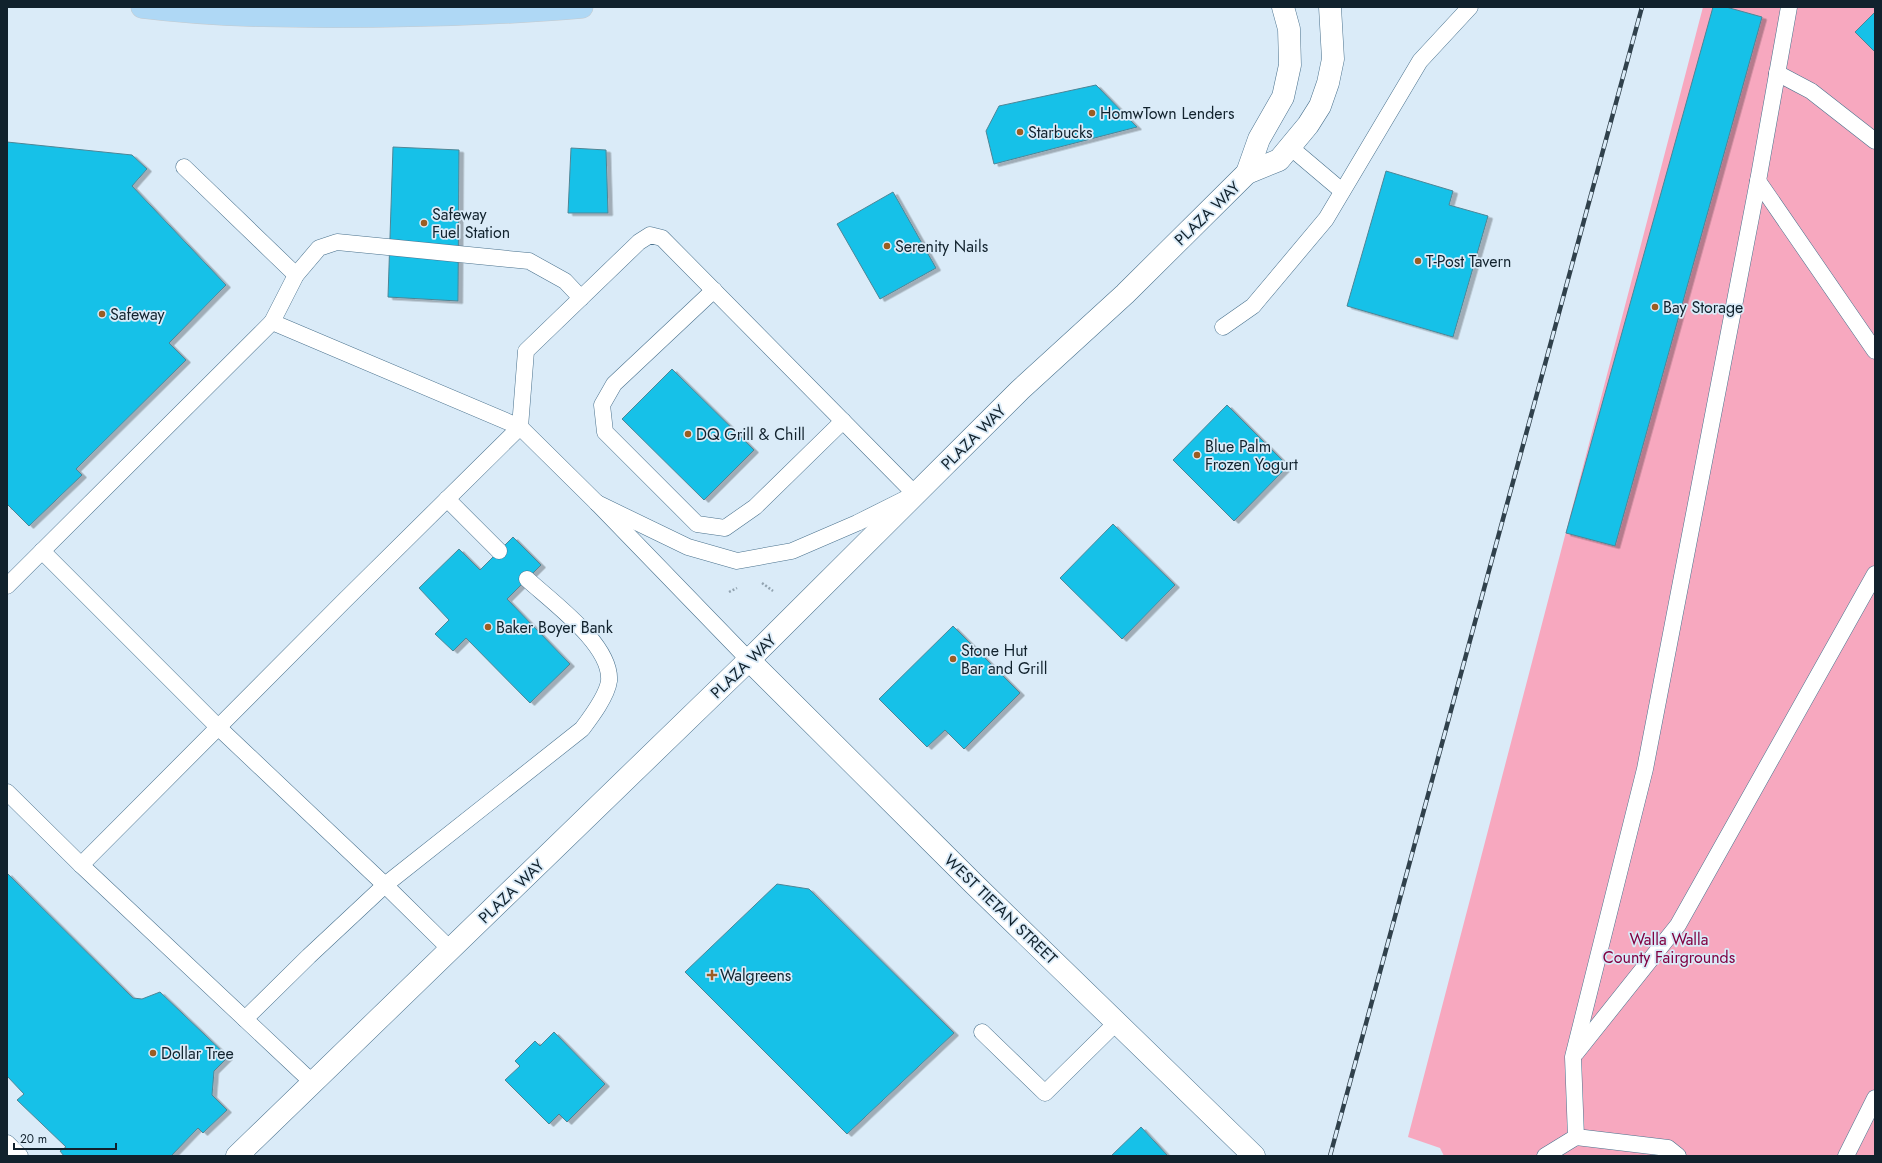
<svg xmlns="http://www.w3.org/2000/svg" width="1882" height="1163" font-family="Jost,sans-serif">
  <defs>
    <filter id="shadow"><feDropShadow dx="4.5" dy="2.5" stdDeviation="0" flood-color="#0004"/></filter>
  </defs>
  <rect width="100%" height="100%" fill="#daebf8"/>
  <path fill="#f7a8bf" d="M1703,7h172v1149h-431l-4,-8 -32,-11z"/>
  <g fill="#16c1e8" stroke="#4e8596" filter="url(#shadow)">
    <path d="M1713,7h13l36,10 -147,529 -49,-13z"/>
    <path d="M1875,12v40l-20,-20z"/>
    <path d="M1096,85l41,42 -143,37 -8,-33 13,-25z"/>
    <path d="M7,142l125,13 15,14 -15,17 94,99 -57,58 17,17 -110,109 6,6 -53,51 -21,-21 -1,2z"/>
    <path d="M393,147l66,3 -1,151 -70,-4z"/>
    <path d="M571,148l35,2 2,63h-40z"/>
    <path d="M1386,171l67,20 -4,14 39,11 -35,121 -106,-31z"/>
    <path d="M893,192l43,76 -56,31 -43,-75z"/>
    <path d="M672,369l82,81 -50,50 -82,-81z"/>
    <path d="M1227,405l61,61 -54,55 -61,-61z"/>
    <path d="M1113,524l62,61 -53,54 -62,-61z"/>
    <path d="M513,537l28,28 -34,34 63,65 -40,39 -64,-65 -13,13 -18,-17 14,-14 -30,-32 40,-39 21,21z"/>
    <path d="M953,626l67,67 -56,56 -19,-19 -18,17 -48,-48z"/>
    <path d="M7,873l126,125 9,1 18,-7 68,65 -14,14 -2,24 15,15 -24,23 -5,-5 -27,28h-107l-4,-5 6,-4 -49,-47 7,-6 -17,-18z"/>
    <path d="M777,884l32,5 145,144 -107,101 -162,-162z"/>
    <path d="M554,1032l51,52 -38,38 -8,-8 -10,10 -44,-44 15,-14 -5,-5 20,-20 5,5z"/>
    <path d="M1141,1127l27,29h-57z"/>
  </g>
  <g fill="none" stroke-linecap="round" stroke-linejoin="round">
    <g stroke="#49718d" stroke-width="17">
      <g id="service">
        <path d="M1777,73l34,18 64,50"/>
        <path d="M1290,147l52,44"/>
        <path d="M184,167l112,108"/>
        <path d="M1758,181l117,170"/>
        <path d="M714,290l-100,94 -12,21 3,27 92,92 28,4 30,-21 88,-86"/>
        <path d="M272,322l24,-47 23,-27 18,-6 192,19 36,20 16,17"/>
        <path d="M1223,327l30,-21 73,-87 94,-158 50,-54"/>
        <path d="M447,499l52,52"/>
        <path d="M42,551l176,176 167,158 65,64"/>
        <path d="M7,586l265,-264 248,105 77,76 152,157"/>
        <path d="M7,792l74,73 232,218"/>
        <path d="M81,865l263,-264 176,-174 6,-76 113,-109 11,-7 12,3 253,256 -58,29 -65,28 -55,10 -49,-14 -91,-44"/>
        <path d="M245,1019l64,-63 76,-71 197,-156c9,-12 25,-33 27,-48 3,-36 -57,-79 -82,-102"/>
        <path d="M982,1032l63,61 72,-71"/>
        <path d="M1576,1053l102,-128 197,-351"/>
        <path d="M7,1143l13,13"/>
        <path d="M1545,1156l31,-19"/>
        <path d="M1678,1156l-10,-8 -92,-11 -3,-80 72,-288 113,-588 31,-174"/>
        <path d="M1846,1156l29,-58"/>
      </g>
    </g>
    <g stroke="#49718d" stroke-width="23">
      <g id="secondary">
        <path d="M1247,173l12,-34 24,-42 7,-32 -1,-36 -6,-22"/>
        <path d="M749,660l225,224 280,272"/>
        <path d="M237,1156l512,-496 271,-270 105,-96 122,-121 32,-13 29,-35 12,-19 8,-23 5,-24 -3,-52"/>
      </g>
    </g>
    <g stroke="#c6cacd" stroke-width="23">
      <path id="primary" d="M142,7c81,10 163,10 244,9 65,-1 131,-3 196,-9"/>
    </g>
    <g stroke="#92a3b0" stroke-width="2.5" stroke-dasharray="2 2" stroke-linecap="butt">
      <path d="M762,583l11,8"/>
      <path d="M729,592l8,-4"/>
    </g>
    <use href="#service" stroke="#fff" stroke-width="16"/>
    <use href="#secondary" stroke="#fff" stroke-width="22"/>
    <use href="#primary" stroke="#afd8f5" stroke-width="22"/>
    <g stroke="#30414c" stroke-width="4.5">
      <path id="rail" d="M1330,1156l312,-1149"/>
    </g>
    <use href="#rail" stroke="#daebf8" stroke-width="3" stroke-dasharray="9" stroke-linecap="butt"/>
  </g>
  <g fill="#9b5d22" stroke="#daebf8" stroke-width="1.5">
    <circle cx="1092" cy="113" r="4"/>
    <circle cx="1020" cy="132" r="4"/>
    <circle cx="424" cy="223" r="4"/>
    <circle cx="887" cy="246" r="4"/>
    <circle cx="1418" cy="261" r="4"/>
    <circle cx="1655" cy="307" r="4"/>
    <circle cx="102" cy="314" r="4"/>
    <circle cx="688" cy="434" r="4"/>
    <circle cx="1197" cy="455" r="4"/>
    <circle cx="488" cy="627" r="4"/>
    <circle cx="953" cy="659" r="4"/>
    <path d="M710 969h4v4h4v4h-4v4h-4v-4h-4v-4h4z"/>
    <circle cx="153" cy="1053" r="4"/>
  </g>
  <g text-anchor="middle" stroke-width="3.5" stroke-linejoin="round" paint-order="stroke">
    <g font-size="16" fill="#11222d" stroke="#daebf8" text-anchor="start">
      <text x="1100" y="119">HomwTown Lenders</text>
      <text x="1028" y="138">Starbucks</text>
      <text x="432" y="220">Safeway<tspan x="432" dy="18">Fuel Station</tspan></text>
      <text x="895" y="252">Serenity Nails</text>
      <text x="1426" y="267">T-Post Tavern</text>
      <text x="1663" y="313">Bay Storage</text>
      <text x="110" y="320">Safeway</text>
      <text x="696" y="440">DQ Grill &amp; Chill</text>
      <text x="1205" y="452">Blue Palm<tspan x="1205" dy="18">Frozen Yogurt</tspan></text>
      <text x="496" y="633">Baker Boyer Bank</text>
      <text x="961" y="656">Stone Hut<tspan x="961" dy="18">Bar and Grill</tspan></text>
      <text x="720" y="981">Walgreens</text>
      <text x="161" y="1059">Dollar Tree</text>
    </g>
    <g font-size="16" fill="#11222d" stroke="#daebf8">
      <text transform="translate(1207 213) rotate(-44)" y="6">PLAZA WAY</text>
      <text transform="translate(973 437) rotate(-45)" y="6">PLAZA WAY</text>
      <text transform="translate(743 666) rotate(-44)" y="6">PLAZA WAY</text>
      <text transform="translate(511 891) rotate(-44)" y="6">PLAZA WAY</text>
      <text transform="translate(1001 909) rotate(44)" y="6">WEST TIETAN STREET</text>
    </g>
    <g font-size="16" fill="#800041" stroke="#daebf8">
      <text x="1669" y="945">Walla Walla<tspan x="1669" dy="18">County Fairgrounds</tspan></text>
    </g>
  </g>
  <rect width="1882" height="1163" fill="none" stroke="#11222d" stroke-width="16"/>
  <path d="M14 1143v6h102v-6" fill="none" stroke="#11222d" stroke-width="2"/>
  <text x="20" y="1143" font-size="12" fill="#11222d" stroke="#daebf8" stroke-width="3" paint-order="stroke">20 m</text>
</svg>
